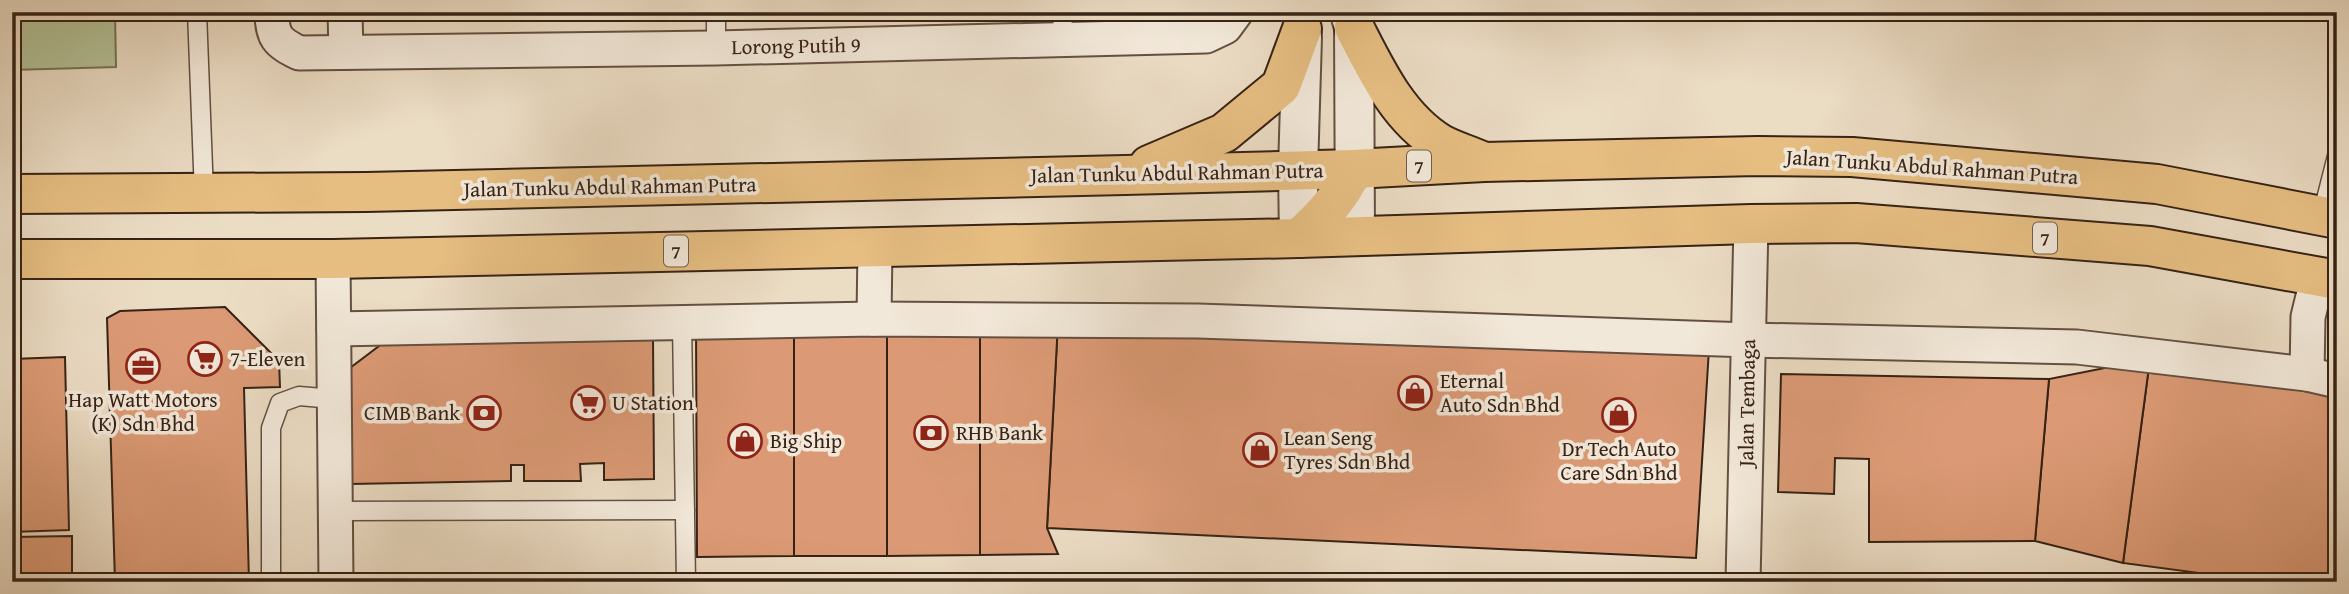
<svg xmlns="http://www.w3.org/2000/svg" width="2349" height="594" font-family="'Gentium Book Plus',serif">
  <rect width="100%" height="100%" fill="#ebdcc4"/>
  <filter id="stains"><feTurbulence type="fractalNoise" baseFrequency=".00286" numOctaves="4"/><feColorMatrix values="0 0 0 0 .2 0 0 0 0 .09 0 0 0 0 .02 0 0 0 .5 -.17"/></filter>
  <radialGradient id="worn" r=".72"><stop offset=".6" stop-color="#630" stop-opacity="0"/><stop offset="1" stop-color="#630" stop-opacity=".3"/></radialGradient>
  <path fill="#b3c197" stroke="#757256" stroke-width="2" d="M12,12h103l1,55 -104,3z"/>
  <g fill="#db9a75" stroke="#372215" stroke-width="2">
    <rect x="379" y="12" width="40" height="6"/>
    <path d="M419,12h40v5l-40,1z"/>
    <path d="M459,12h40l1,5h-41z"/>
    <path d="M499,12h41v5h-40z"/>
    <path d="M540,12h40v4l-40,1z"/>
    <path d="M580,12h41v3l-41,1z"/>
    <path d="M621,12h39l1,3h-40z"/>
    <path d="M660,12h41v2l-40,1z"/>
    <path d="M728,12h39v1l-39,1z"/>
    <path d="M225,307l54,54 1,26 -36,1 5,194h-134l-8,-264 13,-7z"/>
    <path d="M1058,322l651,27 -13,209 -649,-30z"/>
    <path d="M1058,322l-11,206 11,26 -78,1v-232z"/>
    <path d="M980,323v232l-93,1v-232z"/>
    <rect x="794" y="324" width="93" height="232"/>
    <path d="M794,324v232l-97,1 -1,-232z"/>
    <path d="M653,338l1,141 -50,1v-17l-24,1 1,17h-57v-16h-13v16l-160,3 -1,-116 33,-25z"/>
    <path d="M65,357l4,173 -57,2v-173z"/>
    <path d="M2150,359l187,35v188h-70l-144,-19z"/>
    <path d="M2150,359l-27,204 -88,-22 14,-162z"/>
    <path d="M1781,374l268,5 -14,162 -166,1v-83l-34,-1 -1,36 -56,-2z"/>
    <path d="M72,536v46h-60v-45z"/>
  </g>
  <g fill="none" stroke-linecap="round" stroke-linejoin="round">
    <g stroke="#645041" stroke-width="21">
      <g id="service">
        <path d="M197,12l7,182"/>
        <path d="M716,12v36"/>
        <path d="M1062,40l1,-28"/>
        <path d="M2322,215l15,-59"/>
        <path d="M682,322l4,260"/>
        <path d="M335,511l350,-1"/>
        <path d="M271,582v-154l9,-25 19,-7 35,3"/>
      </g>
    </g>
    <g stroke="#645041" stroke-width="37">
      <g id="minor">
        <path d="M272,12c0,25 5,30 27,41l417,-5 490,-12 19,-9 11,-15"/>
        <path d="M345,12l1,40"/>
        <path d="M333,259l3,323"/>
        <path d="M874,319l1,-72"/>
        <path d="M334,329l540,-10 324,2 551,19 328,7 230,27 30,7"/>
        <path d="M2307,374l1,-57 10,-41"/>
        <path d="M1743,582l8,-358"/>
      </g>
    </g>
    <g stroke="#645041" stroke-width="42">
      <g id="tertiary">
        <path d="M1351,17l3,10 1,209"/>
        <path d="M1299,238l-1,-68 4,-133"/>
      </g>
    </g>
    <g stroke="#372215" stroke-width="42">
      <g id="primary">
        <path d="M1354,27c22,43 44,91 87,117 13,7 28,11 41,17"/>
        <path d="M1149,165l75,-32 57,-47 21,-57"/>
        <path d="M12,194l354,-2 759,-17 229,-6 130,-7 274,-6 94,1 305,27 180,35"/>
        <path d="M1299,238c24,-22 41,-40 55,-69"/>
        <path d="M12,259h321l966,-21 452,-14 105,-1 294,23 187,34"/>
      </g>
    </g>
    <use href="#service" stroke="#f2e8d9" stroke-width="18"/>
    <use href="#minor" stroke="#f2e8d9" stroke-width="33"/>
    <use href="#tertiary" stroke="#f2e8d9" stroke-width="38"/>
    <use href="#primary" stroke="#e6be82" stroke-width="38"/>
  </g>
  <defs>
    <g id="supermarket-ring" transform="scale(1.75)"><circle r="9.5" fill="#f2e8d9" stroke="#8f2418" stroke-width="1.5"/><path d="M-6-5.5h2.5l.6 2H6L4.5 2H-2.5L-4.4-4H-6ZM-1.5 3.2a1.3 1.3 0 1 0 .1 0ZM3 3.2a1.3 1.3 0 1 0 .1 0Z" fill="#8f2418"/></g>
    <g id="office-ring" transform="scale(1.75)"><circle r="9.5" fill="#f2e8d9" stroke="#8f2418" stroke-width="1.5"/><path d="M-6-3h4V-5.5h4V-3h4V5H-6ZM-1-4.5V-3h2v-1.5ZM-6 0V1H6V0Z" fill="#8f2418"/></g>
    <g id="shop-ring" transform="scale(1.75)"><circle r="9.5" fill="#f2e8d9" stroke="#8f2418" stroke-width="1.5"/><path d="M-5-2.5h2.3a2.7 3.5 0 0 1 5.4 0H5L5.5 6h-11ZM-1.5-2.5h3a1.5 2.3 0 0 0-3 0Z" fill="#8f2418"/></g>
    <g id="bank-ring" transform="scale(1.75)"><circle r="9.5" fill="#f2e8d9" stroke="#8f2418" stroke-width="1.5"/><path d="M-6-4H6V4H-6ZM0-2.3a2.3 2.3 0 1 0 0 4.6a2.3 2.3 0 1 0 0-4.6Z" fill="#8f2418"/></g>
  </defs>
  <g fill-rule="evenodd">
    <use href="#supermarket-ring" x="205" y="359"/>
    <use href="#office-ring" x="143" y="366"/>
    <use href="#shop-ring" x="1415" y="393"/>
    <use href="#supermarket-ring" x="588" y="403"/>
    <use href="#bank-ring" x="484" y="413"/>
    <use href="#shop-ring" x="1619" y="415"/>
    <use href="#bank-ring" x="931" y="433"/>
    <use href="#shop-ring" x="745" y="441"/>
    <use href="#shop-ring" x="1260" y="450"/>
  </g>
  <g text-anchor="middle" stroke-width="7" stroke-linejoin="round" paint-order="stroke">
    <g fill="#f2e8d9" stroke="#6f5d50" stroke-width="2">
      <rect x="1407" y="150.5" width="24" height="31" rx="5"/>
      <rect x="2033" y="222.5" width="24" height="31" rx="5"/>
      <rect x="664" y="235.5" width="24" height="31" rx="5"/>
    </g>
    <g font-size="19" font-weight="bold" fill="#372215">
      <text x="1419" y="173">7</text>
      <text x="2045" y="245">7</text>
      <text x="676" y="258">7</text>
    </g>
    <g font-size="21" fill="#372215" stroke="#f2e8d9">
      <text transform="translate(796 46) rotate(-1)" y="7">Lorong Putih 9</text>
      <text transform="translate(1932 167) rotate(4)" y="7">Jalan Tunku Abdul Rahman Putra</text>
      <text transform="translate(1177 173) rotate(-1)" y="7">Jalan Tunku Abdul Rahman Putra</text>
      <text transform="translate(610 187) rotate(-1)" y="7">Jalan Tunku Abdul Rahman Putra</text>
      <text transform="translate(1747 403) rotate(-89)" y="7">Jalan Tembaga</text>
    </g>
    <g font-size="21" fill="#372215" stroke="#f2e8d9" text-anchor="start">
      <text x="230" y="366">7-Eleven</text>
      <text x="1440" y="388">Eternal<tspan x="1440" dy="24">Auto Sdn Bhd</tspan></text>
      <text x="143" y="407" text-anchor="middle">Hap Watt Motors<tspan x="143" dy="24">(K) Sdn Bhd</tspan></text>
      <text x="612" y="410">U Station</text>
      <text x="460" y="420" text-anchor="end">CIMB Bank</text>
      <text x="956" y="440">RHB Bank</text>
      <text x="1284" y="445">Lean Seng<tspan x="1284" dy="24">Tyres Sdn Bhd</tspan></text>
      <text x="770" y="448">Big Ship</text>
      <text x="1619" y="456" text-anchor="middle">Dr Tech Auto<tspan x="1619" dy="24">Care Sdn Bhd</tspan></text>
    </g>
  </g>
  <rect width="2349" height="594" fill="none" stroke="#ebdcc4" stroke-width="42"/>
  <rect x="14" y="14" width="2321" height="566" fill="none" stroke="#372215" stroke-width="3.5"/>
  <rect x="21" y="21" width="2307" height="552" fill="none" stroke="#372215" stroke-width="2"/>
  <rect width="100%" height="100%" filter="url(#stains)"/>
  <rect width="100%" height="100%" fill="url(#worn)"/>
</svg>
